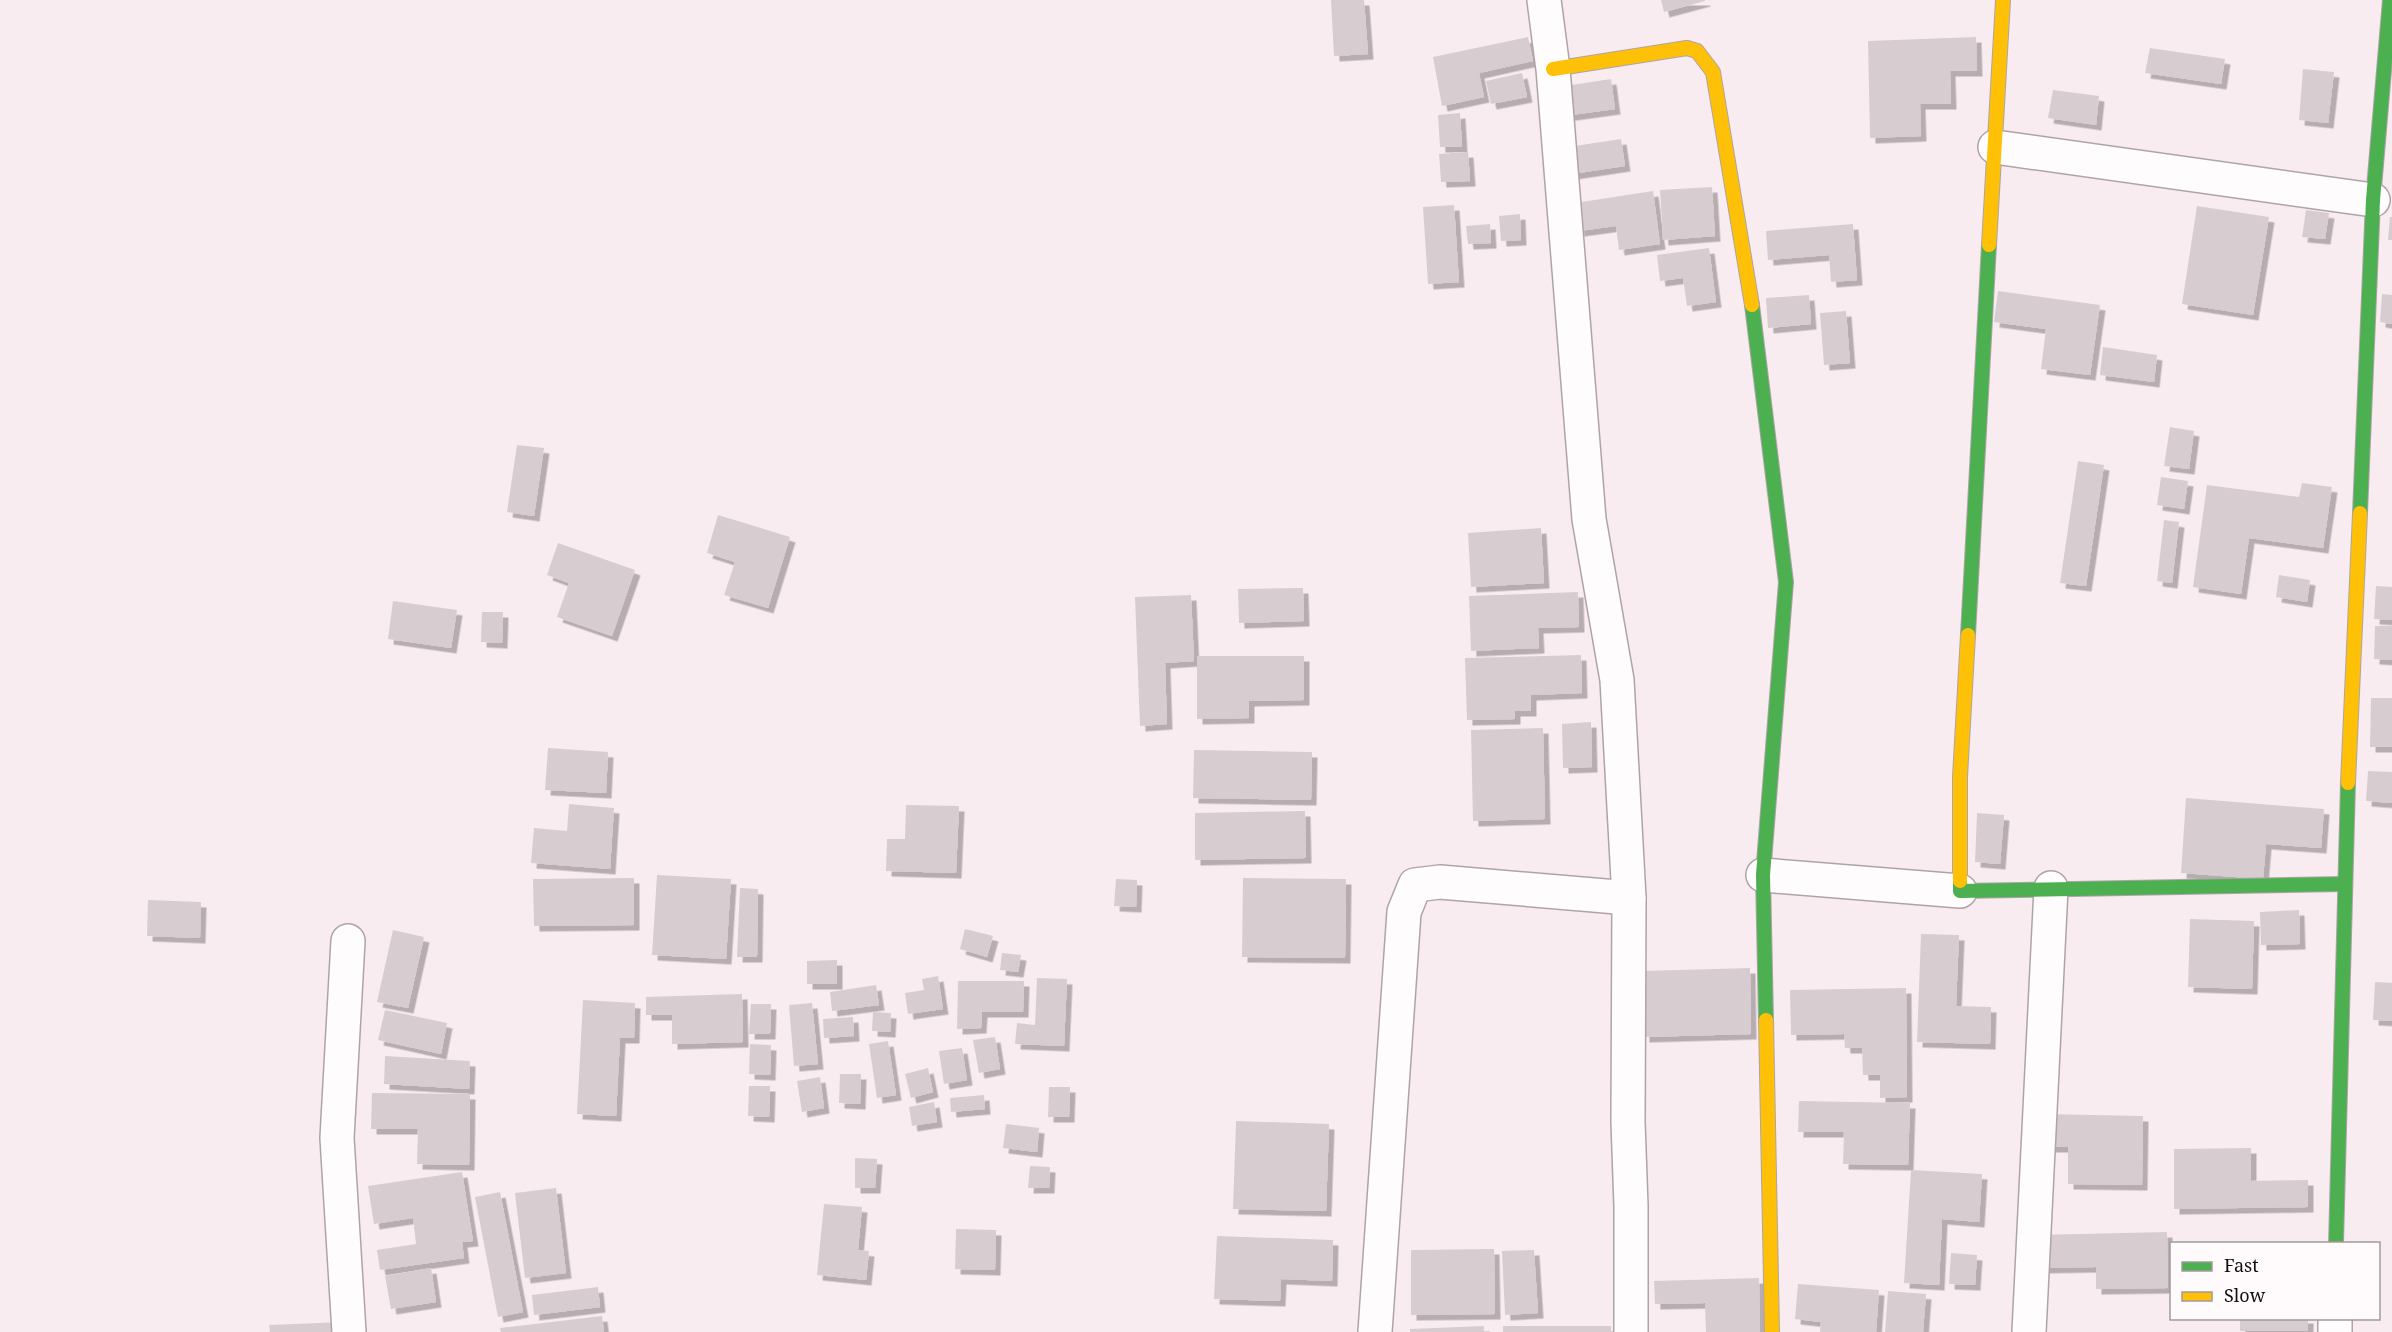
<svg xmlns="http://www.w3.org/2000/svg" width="2392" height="1332" font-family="'Noto Serif',serif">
  <defs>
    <filter id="shadow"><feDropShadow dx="5.5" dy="5.5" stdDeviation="0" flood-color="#0004"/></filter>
  </defs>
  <rect width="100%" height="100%" fill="#f9ecf0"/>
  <g fill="#d7cdd0" filter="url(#shadow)">
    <path d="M1331,0h33l4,54 -34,2z"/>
    <path d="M1661,0h44v1l-41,11z"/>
    <path d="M1528,37l5,24 -54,12 5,24 -42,9 -9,-49z"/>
    <path d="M1976,37l1,34h-27l1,33h-31l1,32 -51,2 -2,-97z"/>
    <path d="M2150,48l75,11 -4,25 -76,-11z"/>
    <path d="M2303,69l31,3 -6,51 -29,-3z"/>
    <path d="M1522,73l5,24 -36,7 -5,-23z"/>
    <path d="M1611,79l4,30 -51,7 -5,-29z"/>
    <path d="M2053,90l46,6 -3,29 -48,-7z"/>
    <path d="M1460,113l2,34h-22l-2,-32z"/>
    <path d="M1621,139l4,27 -53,8 -4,-27z"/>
    <path d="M1468,152l2,29 -29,1 -2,-28z"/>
    <path d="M1712,187l3,49 -52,4 -3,-50z"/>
    <path d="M1653,191l7,53 -41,6 -3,-24 -37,5 -4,-28z"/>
    <path d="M1454,205l5,77 -31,2 -5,-77z"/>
    <path d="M2197,206l72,11 -16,98 -71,-11z"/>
    <path d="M2306,210l23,3 -4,26 -23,-2z"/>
    <path d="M1520,214l1,26 -20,1 -2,-25z"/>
    <path d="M2390,217h2v23h-4z"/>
    <path d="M1490,224l1,19 -23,1 -2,-18z"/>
    <path d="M1853,224l4,56 -26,2 -2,-27 -61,5 -2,-29z"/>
    <path d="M1709,248l7,54 -29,4 -4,-28 -23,3 -3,-26z"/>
    <path d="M1998,291l102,14 -10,70 -49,-6 5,-40 -52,-7z"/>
    <path d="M2382,294l10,1v29l-12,-2z"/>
    <path d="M1809,295l2,29 -43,4 -2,-30z"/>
    <path d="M1846,311l4,52 -26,2 -4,-52z"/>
    <path d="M2103,347l54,8 -3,27 -54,-7z"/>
    <path d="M2170,427l24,4 -5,38 -25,-3z"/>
    <path d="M517,445l27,3 -10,68 -27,-4z"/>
    <path d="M2078,461l26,4 -18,121 -26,-3z"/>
    <path d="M2161,477l27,4 -4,28 -27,-4z"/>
    <path d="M2302,483l30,4 -9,61 -74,-10 -8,56 -48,-7 14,-102 92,12z"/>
    <path d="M718,515l72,22 -22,71 -44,-13 11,-33 -28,-9z"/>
    <path d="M2164,520l15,2 -7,61 -15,-2z"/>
    <path d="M1541,528l3,55 -73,4 -3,-54z"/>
    <path d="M558,543l77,27 -23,66 -55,-19 12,-34 -22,-8z"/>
    <path d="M2279,575l31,5 -3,22 -31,-5z"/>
    <path d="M2376,586l16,1v33l-18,-1z"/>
    <path d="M1303,588l1,33 -65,2 -1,-34z"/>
    <path d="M1578,592l1,35 -41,1 1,20 -68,3 -2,-55z"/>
    <path d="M1191,595l3,66 -29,2 2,61 -27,2 -5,-129z"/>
    <path d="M393,601l64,9 -6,38 -63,-9z"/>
    <path d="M482,612h21l-1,31 -21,-1z"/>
    <path d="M2375,626h17v34l-18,-1z"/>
    <path d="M1581,655l1,38 -51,2v16h-16v8l-48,1 -2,-62z"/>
    <path d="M1197,656h107v44l-55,1v17l-52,1z"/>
    <path d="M2371,698h21v49h-22z"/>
    <path d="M1591,722l1,45 -29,1 -1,-44z"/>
    <path d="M1543,728l2,91 -72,2 -2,-91z"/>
    <path d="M548,748l60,4 -2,41 -61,-3z"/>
    <path d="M1194,750l118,2 -1,48 -118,-2z"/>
    <path d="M2368,771l24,1v31l-26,-2z"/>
    <path d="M2186,798l138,11 -3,39 -55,-4 -3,35 -82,-6z"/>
    <path d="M569,804l45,4 -4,61 -79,-6 3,-35 33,3z"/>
    <path d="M906,805l53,1 -3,67 -70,-2 1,-32h18z"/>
    <path d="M1305,811l1,47 -111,2v-47z"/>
    <path d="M1977,813l27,2 -4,49 -25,-2z"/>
    <path d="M657,875l74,4 -5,80 -74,-4z"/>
    <path d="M634,878v47l-100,1 -1,-47z"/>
    <path d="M1243,878l103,1 -1,79 -103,-1z"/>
    <path d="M1116,879l21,1 -1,27 -22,-1z"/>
    <path d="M740,888l18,1 -1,68h-20z"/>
    <path d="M148,900l53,2 -1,36 -53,-2z"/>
    <path d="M2299,910l1,34 -39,1 -1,-33z"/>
    <path d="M2190,919l64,2 -2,68 -64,-2z"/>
    <path d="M965,929l28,7 -6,21 -27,-8z"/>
    <path d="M393,930l31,7 -16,71 -31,-6z"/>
    <path d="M1921,934l38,1 -3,71 35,1 -1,37 -73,-2z"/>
    <path d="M1002,953l19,2 -3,17 -18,-2z"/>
    <path d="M837,960v24h-30v-23z"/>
    <path d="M1750,968l1,66 -107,3 -1,-66z"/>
    <path d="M938,976l5,33 -35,5 -3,-21 19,-3 -2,-11z"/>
    <path d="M1037,978l30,1 -3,67 -49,-2 2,-21 18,2z"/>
    <path d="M958,981h66l-1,31h-41l-1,16 -24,1z"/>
    <path d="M2375,982l17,1v38l-19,-1z"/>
    <path d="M876,985l3,20 -47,6 -2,-19z"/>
    <path d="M1906,988l1,109 -27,1v-23h-17l-1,-27h-17l-1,-14 -53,1 -1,-45z"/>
    <path d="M742,994l1,48 -71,2v-29h-26v-18z"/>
    <path d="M583,1000l52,3 -1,35h-14l-4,78 -39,-2z"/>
    <path d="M812,1003l6,61 -24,2 -5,-61z"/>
    <path d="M751,1004h20l-1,30h-21z"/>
    <path d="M385,1010l62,13 -6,31 -63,-14z"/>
    <path d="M873,1012l18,1 -1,19 -18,-1z"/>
    <path d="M853,1017l1,19 -30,2 -1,-19z"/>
    <path d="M995,1037l5,32 -21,4 -6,-33z"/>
    <path d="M888,1041l8,54 -19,3 -8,-54z"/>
    <path d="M750,1044l21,1 -1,30 -21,-1z"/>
    <path d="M962,1048l5,32 -23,4 -5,-33z"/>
    <path d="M385,1056l85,5 -1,28 -85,-5z"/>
    <path d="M928,1068l5,24 -22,6 -6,-24z"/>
    <path d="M840,1074h21l-1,30 -21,-1z"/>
    <path d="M820,1077l4,31 -22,4 -5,-31z"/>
    <path d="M749,1086h21l-1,31 -21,-1z"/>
    <path d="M1049,1087h21l-1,30h-21z"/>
    <path d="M372,1093l98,1 -1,71 -52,-1 1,-35h-47z"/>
    <path d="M984,1095l1,14 -34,3 -1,-14z"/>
    <path d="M1799,1101l111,2 -2,62 -65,-1 1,-32h-46z"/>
    <path d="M934,1102l3,20 -25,4 -3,-19z"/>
    <path d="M2043,1114l100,2 -1,69 -74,-1v-37h-25z"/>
    <path d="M1236,1121l93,3 -3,87 -93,-2z"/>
    <path d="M1006,1124l33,4 -2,24 -34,-4z"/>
    <path d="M2251,1148v33l57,-1v27l-134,2v-60z"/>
    <path d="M855,1158l22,1 -2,29h-20z"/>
    <path d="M1030,1166l20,1 -1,21h-21z"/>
    <path d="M1911,1170l71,4 -3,48 -37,-3 -3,66 -35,-2z"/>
    <path d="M462,1172l11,69 -11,1 2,16 -84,12 -3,-20 39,-6 -3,-26 -39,6 -6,-38z"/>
    <path d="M556,1188l10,85 -41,5 -10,-85z"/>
    <path d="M500,1192l23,120 -25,5 -23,-120z"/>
    <path d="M824,1204l38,3 -4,43 11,1 -3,29 -49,-5z"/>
    <path d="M956,1229l40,1 -1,40 -40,-1z"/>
    <path d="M2167,1232l1,56 -72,1v-22l-60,1 -1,-33z"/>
    <path d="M1217,1236l116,4 -1,41 -51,-2 -1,22 -66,-2z"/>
    <path d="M1494,1249l1,65 -84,1v-65z"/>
    <path d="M1534,1250l4,63 -33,2 -3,-64z"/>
    <path d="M1951,1253l26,2 -2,30 -26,-1z"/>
    <path d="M431,1268l5,34 -45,7 -6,-33z"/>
    <path d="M1759,1278l1,54h-54l-1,-29 -50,1 -1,-23z"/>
    <path d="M1798,1284l81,6 -3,42h-56l1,-10 -26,-3z"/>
    <path d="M598,1287l2,20 -66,8 -2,-20z"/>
    <path d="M1888,1291l38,3 -3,38h-38z"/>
    <path d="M602,1316l2,16h-103l-1,-4z"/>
    <rect x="2240" y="1318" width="68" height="13"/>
    <path d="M344,1322l1,10h-75l-1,-7z"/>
    <path d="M1484,1326v6h-74v-3z"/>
    <rect x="1503" y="1326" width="108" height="6"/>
  </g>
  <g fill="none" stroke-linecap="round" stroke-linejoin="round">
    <g stroke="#aea4a7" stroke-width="36">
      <g id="street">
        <path d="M1544,0l9,69 36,450 28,161 12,218 -1,224 3,84v126"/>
        <path d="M1995,147l378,53"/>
        <path d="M1763,875l197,16"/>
        <path d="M348,941l-11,197 12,194"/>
        <path d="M1375,1332l29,-420 11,-27 25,-3 189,16"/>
        <path d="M2029,1332l22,-444"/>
        <path d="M2335,1332v-14"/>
      </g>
    </g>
    <g stroke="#aea4a7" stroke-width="16">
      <g id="fast">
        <path d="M1752,305l34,277 -23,293 3,145"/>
        <path d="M2360,513l13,-313 17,-200"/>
        <path d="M1968,635l21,-390"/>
        <path d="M1960,881v10l384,-7"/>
        <path d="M2336,1244l12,-461"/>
      </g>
    </g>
    <g stroke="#aea4a7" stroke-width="16">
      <g id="slow">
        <path d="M1553,69l134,-21 10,3 16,21 39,233"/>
        <path d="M1989,245l14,-245"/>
        <path d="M2348,783l12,-270"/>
        <path d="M1960,881v-104l8,-142"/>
        <path d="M1766,1020l6,312"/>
      </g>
    </g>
    <use href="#street" stroke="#fefcfd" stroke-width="33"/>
    <use href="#fast" stroke="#4caf50" stroke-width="14"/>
    <use href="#slow" stroke="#ffc107" stroke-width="14"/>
  </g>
  <rect x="2170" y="1242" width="210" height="78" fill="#fffafb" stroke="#a19a9c" stroke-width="1.5"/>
  <rect x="2182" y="1262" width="30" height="9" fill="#4caf50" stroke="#a19a9c" stroke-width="1.5"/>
  <text x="2224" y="1272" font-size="18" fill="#130b0e">Fast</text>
  <rect x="2182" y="1292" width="30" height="9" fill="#ffc107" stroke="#a19a9c" stroke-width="1.5"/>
  <text x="2224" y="1302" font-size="18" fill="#130b0e">Slow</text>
</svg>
